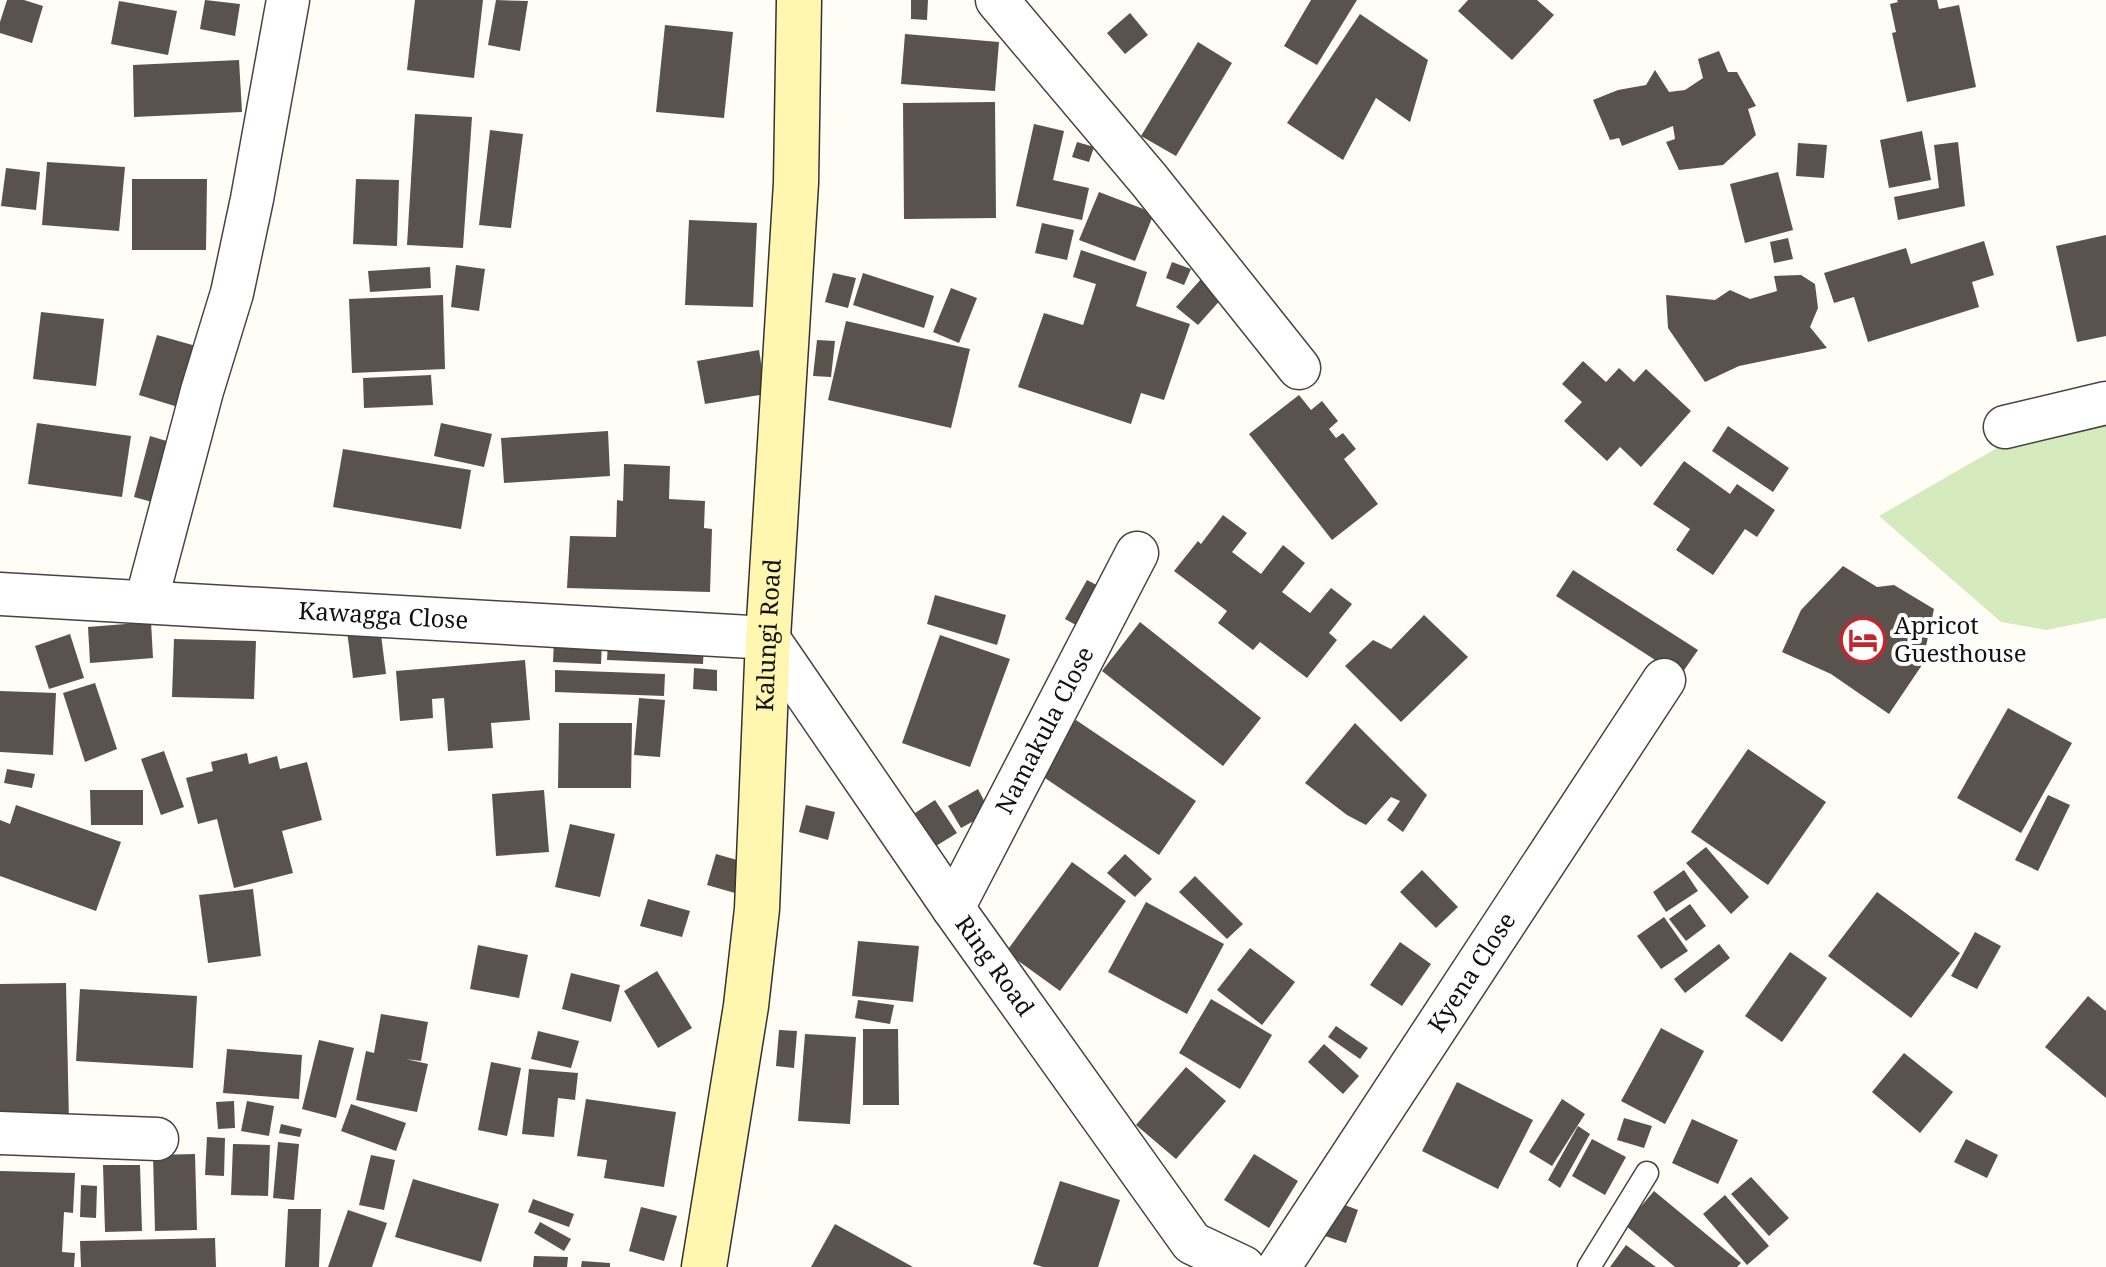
<svg xmlns="http://www.w3.org/2000/svg" width="2106" height="1267" font-family="'Noto Serif',serif">
  <rect width="100%" height="100%" fill="#fffdf5"/>
  <path fill="#d5ebbd" d="M2106,420v198l-60,12 -45,-8 -122,-106 123,-71z"/>
  <g fill="#5a524d">
    <path d="M7,0h17l19,6 -11,37 -32,-10v-11z"/>
    <path d="M205,0l35,4 -5,32 -35,-7z"/>
    <path d="M415,0h68l-9,78 -67,-8z"/>
    <path d="M496,0l32,1 -8,50 -32,-6z"/>
    <path d="M911,0h17l-1,20 -16,-1z"/>
    <path d="M1311,0h46l-40,65 -33,-19z"/>
    <path d="M1468,0h69l17,15 -42,45 -54,-49z"/>
    <path d="M1897,0h40l2,9 20,-4 17,82 -69,15 -15,-69 4,-1 -6,-28 8,-2z"/>
    <path d="M119,1l58,10 -9,44 -57,-11z"/>
    <path d="M1130,13l18,22 -23,19 -18,-21z"/>
    <path d="M1360,14l68,46 -18,62 -34,-24 -33,62 -56,-37z"/>
    <path d="M665,25l68,7 -9,86 -68,-6z"/>
    <path d="M905,34l94,8 -4,49 -94,-7z"/>
    <path d="M1198,42l34,21 -56,93 -35,-20z"/>
    <path d="M1719,51l9,21h9l19,34 -8,3 8,26 -33,30 -44,5 -13,-28 9,-3 -2,-13 -51,20 -3,-8 -9,2 -17,-40 25,-10 28,-5 9,-15 14,22 16,-2 18,-12 -5,-19z"/>
    <path d="M239,60l3,52 -108,5 -1,-52z"/>
    <path d="M995,102l1,116 -92,1 -1,-116z"/>
    <path d="M415,114l57,3 -9,131 -56,-3z"/>
    <path d="M1034,124l30,7 -11,49 36,8 -7,32 -66,-14z"/>
    <path d="M490,130l33,4 -12,94 -32,-3z"/>
    <path d="M1922,131l9,49 -42,8 -9,-48z"/>
    <path d="M1077,142l17,5 -5,15 -17,-5z"/>
    <path d="M1958,142l7,64 -67,14 -4,-23 45,-9 -5,-43z"/>
    <path d="M1798,143l29,2 -3,33 -28,-2z"/>
    <path d="M47,162l78,5 -6,64 -77,-6z"/>
    <path d="M6,168l34,4 -4,38 -35,-4z"/>
    <path d="M1778,172l15,58 -48,13 -15,-59z"/>
    <path d="M132,179h75l-1,71h-74z"/>
    <path d="M356,179l43,1 -2,66 -44,-2z"/>
    <path d="M1099,192l55,21 -19,48 -56,-21z"/>
    <path d="M689,220l68,3 -4,84 -68,-2z"/>
    <path d="M1042,223l32,7 -7,30 -32,-7z"/>
    <path d="M2106,235v101l-29,6 -21,-96z"/>
    <path d="M1788,238l5,21 -19,4 -4,-21z"/>
    <path d="M1984,241l10,34 -22,7 7,25 -111,35 -14,-45 -20,6 -10,-30 82,-25 5,16z"/>
    <path d="M1081,250l66,22 -11,34 54,18 -26,76 -23,-7 -10,31 -113,-37 26,-74 39,12 13,-41 -23,-7z"/>
    <path d="M1172,262l19,7 -7,16 -18,-7z"/>
    <path d="M456,265l29,4 -6,42 -28,-4z"/>
    <path d="M430,267l1,21 -61,4 -2,-21z"/>
    <path d="M833,273l23,5 -8,30 -23,-6z"/>
    <path d="M863,273l71,23 -10,32 -71,-23z"/>
    <path d="M1801,275l14,9 3,24 -8,19 17,21 -88,18 -34,16 -37,-54 -2,-33 49,5 15,-10 20,9 27,-8 -3,-15z"/>
    <path d="M1202,278l22,18 -26,29 -22,-18z"/>
    <path d="M951,288l26,10 -18,45 -26,-11z"/>
    <path d="M443,295l2,74 -93,4 -3,-74z"/>
    <path d="M41,312l63,7 -8,67 -63,-7z"/>
    <path d="M846,321l124,28 -19,79 -123,-28z"/>
    <path d="M157,335l39,11 -18,61 -39,-12z"/>
    <path d="M817,340l18,1 -4,36 -18,-1z"/>
    <path d="M759,350l7,44 -61,10 -8,-43z"/>
    <path d="M1583,361l23,21 13,-14 15,14 12,-13 45,42 -50,56 -21,-20 -13,14 -43,-40 18,-19 -20,-18z"/>
    <path d="M431,375l2,30 -69,3 -1,-30z"/>
    <path d="M1299,395l12,15 11,-9 16,20 -9,8 7,9 7,-5 13,16 -12,10 34,45 -46,36 -83,-106z"/>
    <path d="M37,423l94,13 -9,61 -94,-13z"/>
    <path d="M441,423l51,11 -8,33 -50,-11z"/>
    <path d="M1728,426l61,42 -16,24 -61,-41z"/>
    <path d="M608,431l2,45 -106,7 -3,-45z"/>
    <path d="M150,436l30,9 -17,60 -29,-8z"/>
    <path d="M343,449l128,21 -10,59 -128,-22z"/>
    <path d="M1684,461l46,33 7,-10 38,26 -18,27 -12,-8 -32,46 -37,-25 14,-21 -37,-25z"/>
    <path d="M624,464l46,2 -1,33 36,2 -1,27 8,1 -2,63 -143,-4 3,-52 46,1 1,-37 6,1z"/>
    <path d="M1223,515l24,18 -15,19 29,22 22,-29 22,18 -23,29 28,21 21,-25 21,16 -23,29 8,7 -30,38 -47,-36 -7,8 -35,-27 9,-12 -53,-40 24,-30 3,3z"/>
    <path d="M1843,566l34,21 17,-2 40,24 -12,56 -33,49 -58,-40 -49,-22 19,-42z"/>
    <path d="M1573,570l125,80 -18,26 -124,-80z"/>
    <path d="M1087,580l19,10 -23,39 -18,-10z"/>
    <path d="M935,595l71,20 -9,30 -70,-21z"/>
    <path d="M1424,615l44,42 -67,65 -56,-56 28,-26 18,9z"/>
    <path d="M151,622l2,36 -63,5 -2,-36z"/>
    <path d="M1140,622l121,96 -38,48 -121,-95z"/>
    <path d="M380,627l6,47 -33,4 -6,-47z"/>
    <path d="M70,634l14,44 -35,11 -14,-43z"/>
    <path d="M940,635l70,24 -40,108 -68,-24z"/>
    <path d="M174,639l82,2 -2,58 -82,-2z"/>
    <path d="M554,640l48,2 -1,22 -48,-2z"/>
    <path d="M608,641l96,3 -1,20 -96,-4z"/>
    <path d="M525,660l5,60 -39,3 2,25 -45,3 -4,-53 -12,1 1,19 -33,3 -4,-50z"/>
    <path d="M694,668l23,2v21l-24,-2z"/>
    <path d="M555,670l110,4 -1,22 -109,-4z"/>
    <path d="M95,683l22,66 -32,13 -22,-69z"/>
    <path d="M0,691l56,2 -3,62 -53,-3z"/>
    <path d="M639,698l26,2 -5,57 -26,-2z"/>
    <path d="M2008,708l64,35 -51,90 -64,-35z"/>
    <path d="M1076,720l120,81 -37,54 -120,-81z"/>
    <path d="M559,723h73l-1,65h-73z"/>
    <path d="M1355,723l72,72 -24,37 -16,-12 13,-19 -9,-4 -25,28 -19,-10 -42,-32z"/>
    <path d="M1748,749l78,53 -58,83 -77,-53z"/>
    <path d="M164,751l20,56 -23,8 -20,-56z"/>
    <path d="M247,753l2,11 28,-8 3,13 27,-7 15,58 -40,11 11,42 -59,15 -17,-69 -19,5 -12,-46 27,-7 -2,-9z"/>
    <path d="M7,769l28,5 -3,14 -28,-5z"/>
    <path d="M978,789l12,23 -29,16 -13,-22z"/>
    <path d="M90,790h53v35h-52z"/>
    <path d="M544,790l5,62 -53,4 -4,-62z"/>
    <path d="M2048,795l22,10 -32,66 -23,-11z"/>
    <path d="M935,800l22,33 -21,13 -21,-33z"/>
    <path d="M16,805l105,37 -25,69 -96,-35v-56l10,4z"/>
    <path d="M806,805l29,7 -7,28 -29,-8z"/>
    <path d="M570,824l45,10 -15,63 -45,-10z"/>
    <path d="M1706,847l43,50 -18,17 -45,-51z"/>
    <path d="M716,854l28,8 -9,31 -28,-8z"/>
    <path d="M1125,854l27,25 -17,18 -28,-24z"/>
    <path d="M1072,862l54,39 -66,90 -54,-39z"/>
    <path d="M1422,870l36,37 -22,21 -36,-36z"/>
    <path d="M1684,870l14,21 -32,21 -13,-20z"/>
    <path d="M1195,876l48,48 -16,15 -48,-47z"/>
    <path d="M253,889l8,67 -53,7 -9,-68z"/>
    <path d="M1877,892l83,61 -49,65 -83,-62z"/>
    <path d="M648,899l42,12 -8,26 -42,-11z"/>
    <path d="M1146,902l78,42 -37,70 -79,-42z"/>
    <path d="M1690,904l16,22 -20,15 -17,-22z"/>
    <path d="M1664,917l24,34 -27,18 -24,-33z"/>
    <path d="M1975,932l26,14 -24,43 -26,-13z"/>
    <path d="M858,941l61,5 -6,56 -61,-6z"/>
    <path d="M1400,942l31,22 -29,42 -32,-21z"/>
    <path d="M1719,944l11,14 -45,35 -11,-14z"/>
    <path d="M478,945l50,10 -9,43 -49,-9z"/>
    <path d="M1250,948l45,34 -33,43 -45,-35z"/>
    <path d="M1790,952l37,26 -45,64 -37,-26z"/>
    <path d="M657,971l35,57 -34,20 -34,-57z"/>
    <path d="M571,973l49,12 -9,37 -49,-13z"/>
    <path d="M66,983l3,139 -69,2v-140z"/>
    <path d="M80,989l117,7 -4,72 -117,-7z"/>
    <path d="M2088,996l18,15v87l-61,-51z"/>
    <path d="M1211,999l61,36 -32,54 -61,-36z"/>
    <path d="M858,1000l36,5 -4,19 -35,-6z"/>
    <path d="M381,1014l47,8 -7,39 -15,-2 22,5 -11,48 -61,-12 10,-49 8,2z"/>
    <path d="M1336,1026l32,22 -8,11 -32,-22z"/>
    <path d="M1661,1028l43,23 -39,73 -44,-23z"/>
    <path d="M863,1029h35l1,76h-36z"/>
    <path d="M779,1030l18,1 -3,37 -18,-2z"/>
    <path d="M538,1031l41,10 -8,27 -40,-9z"/>
    <path d="M805,1034l51,3 -6,87 -52,-3z"/>
    <path d="M319,1040l35,8 -18,70 -34,-9z"/>
    <path d="M1324,1044l35,32 -16,18 -35,-32z"/>
    <path d="M227,1049l75,6 -3,44 -76,-6z"/>
    <path d="M1904,1053l49,39 -33,41 -48,-41z"/>
    <path d="M491,1062l30,6 -14,68 -29,-6z"/>
    <path d="M1186,1067l40,34 -50,58 -40,-34z"/>
    <path d="M529,1069l49,4 -3,27 -17,-2 -4,39 -32,-3z"/>
    <path d="M1457,1082l76,38 -35,69 -76,-38z"/>
    <path d="M586,1099l90,13 -12,75 -60,-9 3,-18 -30,-4z"/>
    <path d="M1562,1099l23,15 -33,52 -23,-14z"/>
    <path d="M234,1101l1,27 -17,1 -2,-27z"/>
    <path d="M247,1101l27,5 -5,30 -28,-5z"/>
    <path d="M351,1104l55,19 -10,28 -55,-20z"/>
    <path d="M1624,1118l28,8 -8,22 -27,-8z"/>
    <path d="M1692,1119l46,21 -20,44 -46,-21z"/>
    <path d="M281,1124l21,5 -2,8 -21,-4z"/>
    <path d="M1578,1126l12,8 -30,54 -12,-8z"/>
    <path d="M207,1137l18,1 -1,38 -19,-1z"/>
    <path d="M1592,1139l34,18 -21,38 -33,-19z"/>
    <path d="M1966,1139l32,16 -11,23 -33,-16z"/>
    <path d="M278,1142l21,2 -5,56 -21,-2z"/>
    <path d="M233,1144l37,1 -2,51 -37,-1z"/>
    <path d="M195,1154l2,76 -42,1 -2,-76z"/>
    <path d="M1254,1154l44,27 -29,47 -45,-28z"/>
    <path d="M371,1155l24,5 -11,50 -25,-5z"/>
    <path d="M103,1165h37l2,66 -37,1z"/>
    <path d="M0,1171l75,2 -2,40 -9,-1 -2,40 13,1 -1,14h-74z"/>
    <path d="M1751,1177l38,41 -20,18 -38,-42z"/>
    <path d="M413,1179l86,25 -18,58 -86,-25z"/>
    <path d="M1060,1181l60,19 -22,67h-55l-10,-3z"/>
    <path d="M81,1185l16,1 -1,32 -16,-1z"/>
    <path d="M1654,1191l87,72 -4,4h-62l-50,-42z"/>
    <path d="M1725,1195l44,51 -22,19 -44,-51z"/>
    <path d="M533,1199l41,15 -5,13 -41,-15z"/>
    <path d="M1334,1201l24,9 -12,33 -24,-8z"/>
    <path d="M641,1207l36,9 -13,45 -35,-10z"/>
    <path d="M288,1209h33l-2,58h-34z"/>
    <path d="M348,1210l39,13 -15,44h-44z"/>
    <path d="M540,1222l31,17 -7,12 -30,-18z"/>
    <path d="M835,1224l78,43h-102z"/>
    <path d="M215,1238l1,29h-135l-1,-26z"/>
    <path d="M1626,1245l30,22h-46z"/>
    <path d="M534,1256l34,1 -1,10h-34z"/>
    <path d="M582,1261l28,2v4h-29z"/>
  </g>
  <g fill="none" stroke-linecap="round" stroke-linejoin="round">
    <g stroke="#444" stroke-width="25">
      <path id="lane" d="M1589,1267l58,-94"/>
    </g>
    <g stroke="#444" stroke-width="45">
      <g id="street">
        <path d="M997,0l152,180 150,188"/>
        <path d="M2005,427l101,-24"/>
        <path id="s1" d="M0,594l768,44 185,270 239,335 51,24"/>
        <path d="M146,602l56,-211 30,-98 20,-94 36,-199"/>
        <path id="s2" d="M953,908l184,-355"/>
        <path d="M0,1133l157,6"/>
        <path id="s3" d="M1279,1267l385,-587"/>
      </g>
    </g>
    <g stroke="#333" stroke-width="47">
      <g id="secondary">
        <path id="s4" d="M704,1267l42,-261 11,-97 11,-271 28,-455 3,-183"/>
      </g>
    </g>
    <use href="#lane" stroke="#fff" stroke-width="22"/>
    <use href="#street" stroke="#fff" stroke-width="42"/>
    <use href="#secondary" stroke="#fff6b0" stroke-width="44"/>
  </g>
  <defs>
    <g id="hotel-ring" transform="scale(2.3)"><circle r="9.5" fill="#fff" stroke="#c4262e" stroke-width="1.5"/><path d="M-6-4.5h1.5V1H6V5H4.5V3h-9V5H-6ZM-4 0a1.8 1.8 0 1 1 3.6 0ZM.5 0V-2.5h3Q6-2.5 6 0Z" fill="#c4262e"/></g>
  </defs>
  <g fill-rule="evenodd">
    <use href="#hotel-ring" x="1863" y="640"/>
  </g>
  <g text-anchor="middle" stroke-width="8" stroke-linejoin="round" paint-order="stroke">
    <g font-size="24" fill="#111" stroke="#fff">
      <text dy="8" stroke="none"><textPath href="#s1" startOffset="384">Kawagga Close</textPath></text>
      <text dy="8" stroke="none"><textPath href="#s4" startOffset="636">Kalungi Road</textPath></text>
      <text dy="8" stroke="none"><textPath href="#s2" startOffset="200">Namakula Close</textPath></text>
      <text dy="8" stroke="none"><textPath href="#s1" startOffset="1168">Ring Road</textPath></text>
      <text dy="8" stroke="none"><textPath href="#s3" startOffset="352">Kyena Close</textPath></text>
    </g>
    <g font-size="24" fill="#111" stroke="#fff" text-anchor="start">
      <text x="1894" y="634">Apricot<tspan x="1894" dy="28">Guesthouse</tspan></text>
    </g>
  </g>
</svg>
